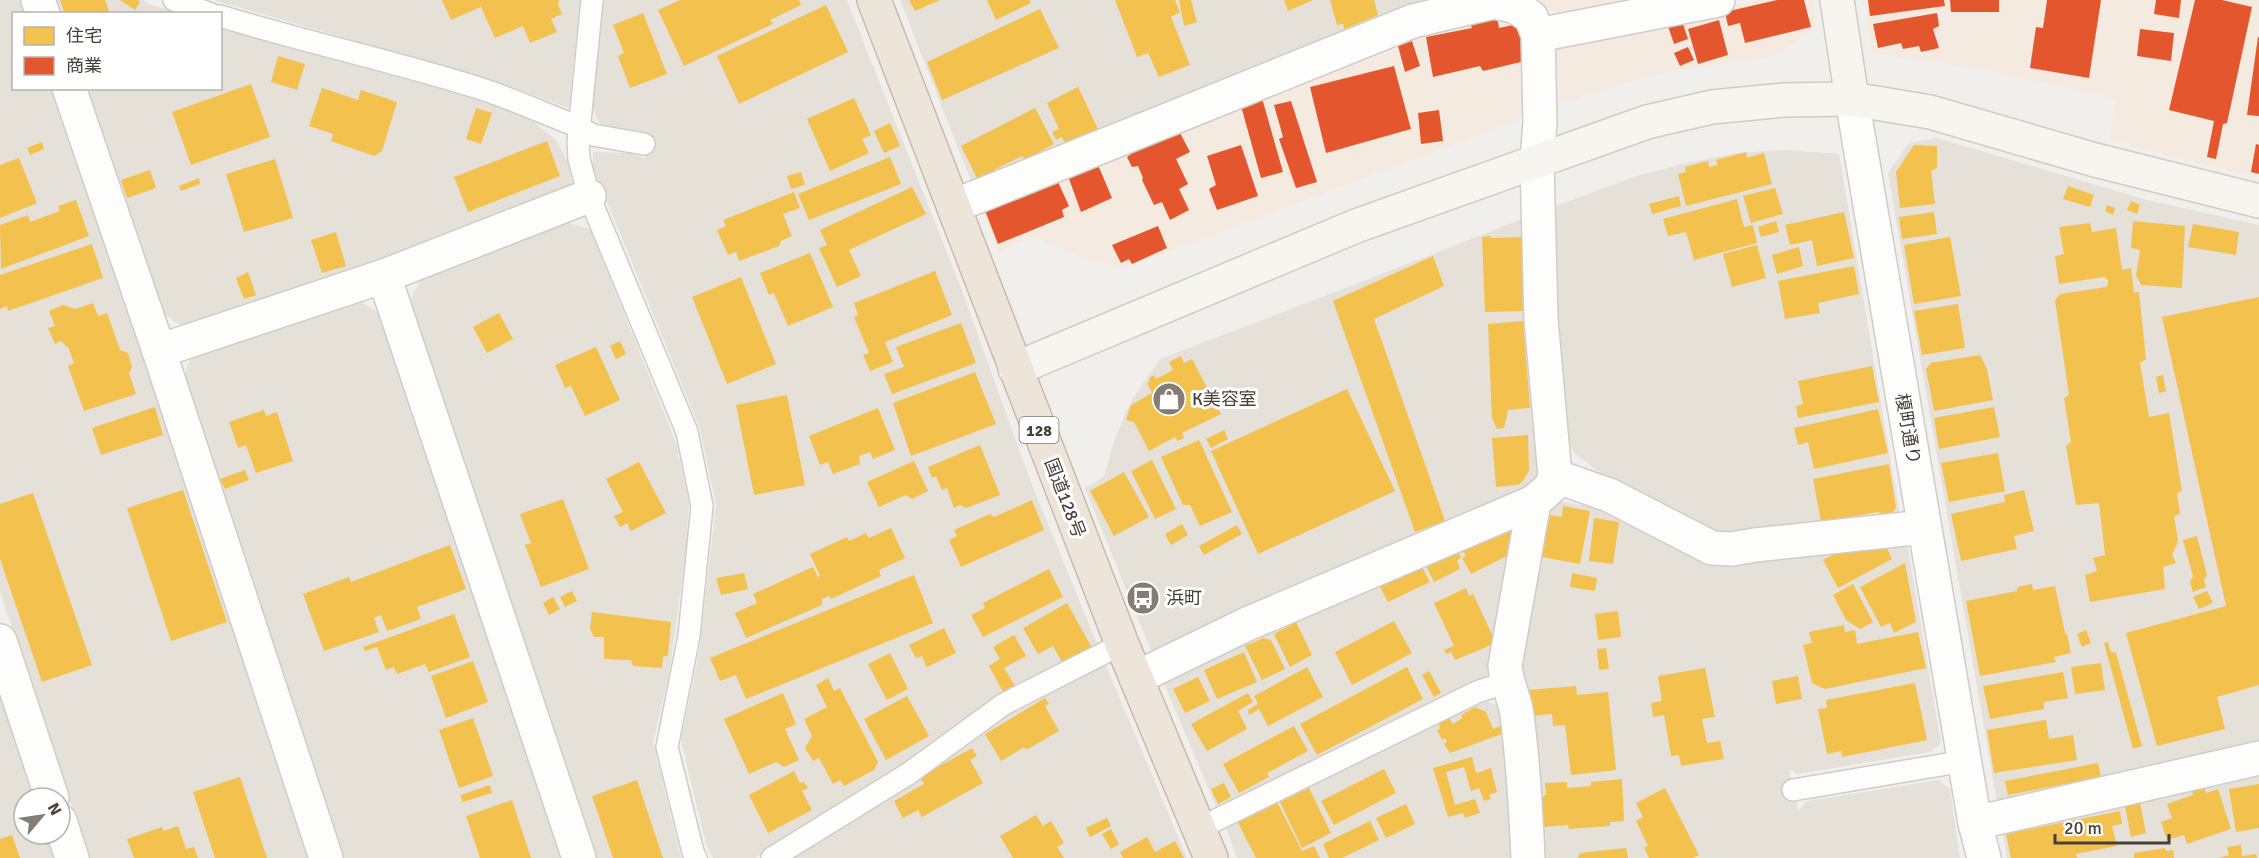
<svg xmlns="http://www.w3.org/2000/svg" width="2259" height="858" font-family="Signika,'Noto Sans JP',sans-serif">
  <rect width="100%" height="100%" fill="#f1efec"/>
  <g fill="#e5e1d9">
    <path d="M0,0h22l5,13 -13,1v74l38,1 259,769h-222l-89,-266z"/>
    <path d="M56,0h87l8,5 30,8h-120z"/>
    <path d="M213,0h367l-11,108 -83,-30z"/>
    <path d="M603,0h244l114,288 69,192 68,166 -343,212h-42l-7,-13 -25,-105 18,-87 17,-148 -16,-76 -107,-262v-15l35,1 17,5 4,-25 -49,-9 -8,-16z"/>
    <path d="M900,0h553l-480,186z"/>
    <path d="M221,27l245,69 62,21 28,23 12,22 4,24 -194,75 -194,67 -23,-16 -75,-223 134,-1z"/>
    <path d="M1937,138l210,62 112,25v517l-262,60 -109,-629 21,-30z"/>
    <path d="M1785,150l54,4 62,368 -161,16 -49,-12 -74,-41 -42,-31 -16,-27 -9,-219 87,-32 49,-13 50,-10z"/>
    <path d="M1530,216l13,257 -9,18 -380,167 -69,-170 19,-11 11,-39 16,-37 29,-42 178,-68z"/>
    <path d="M566,222l24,7 86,214 13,61 -3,47 -17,124 -16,67 28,116h-87l-185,-555 14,-28z"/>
    <path d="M356,299l23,14 183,545h-219l-159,-482 8,-23z"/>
    <path d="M1558,501l67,12 88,48 193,-24 35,206 -11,9 -132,22 -9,-5 9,42 9,-10 132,-21 11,9 10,69h-422l-21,-187 24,-161z"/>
    <path d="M1512,522l-20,148 -6,7 -269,132 -54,-128 20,-13z"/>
    <path d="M1105,663l82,195h-399l220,-146z"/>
    <path d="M0,692l36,106h-12v36h24l8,24h-56z"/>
    <path d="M1483,700l20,7 17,151h-283l-12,-33z"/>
    <path d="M2259,773v85h-252l-5,-27z"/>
  </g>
  <g fill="#f4eadf">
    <path d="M1522,0h152l-100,18z"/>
    <path d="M1759,0h54l3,26 -39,29 -120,19 -74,22 -36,14 -1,-66z"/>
    <path d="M1864,0h395v177l-82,-19 -68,-20 8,-39 -136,-30 -109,-16z"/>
    <path d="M1504,15l22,11 5,89 -406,153 -45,-11 -47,-21 -34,16 -18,-45 425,-172z"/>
  </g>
  <g fill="#f2c14e">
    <path d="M60,0h45l5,14h-45z"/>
    <path d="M120,0h17l3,2 -5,8z"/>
    <path d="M442,0h117l-1,5 4,9 -11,5 6,13 -27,11 -7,-17 -28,12 -14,-31 -30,13z"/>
    <path d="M680,0h119l2,5 -31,15 3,4 -89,42 -26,-56z"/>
    <path d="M909,0h31l-25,11z"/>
    <path d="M987,0h42l2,3 -35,17z"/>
    <path d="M1115,0h60l5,12 -9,5 19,48 -31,12 -11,-24 -11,4z"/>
    <path d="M1179,0h12l6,22 -13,4z"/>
    <path d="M1284,0h29l-25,11z"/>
    <path d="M1330,0h44l4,15 -34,14 -1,-5 -6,1z"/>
    <path d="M826,5l22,47 -109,52 -22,-48z"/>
    <path d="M1040,9l19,39 -117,52 -15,-38z"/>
    <path d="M643,13l24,61 -37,14 -12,-32 6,-3 -11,-28z"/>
    <path d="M278,56l27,8 -8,26 -26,-8z"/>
    <path d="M251,84l19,53 -79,28 -19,-53z"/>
    <path d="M1078,87l20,42 -33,15 -3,-7 -6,3 -4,-8 7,-3 -12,-26z"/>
    <path d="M322,88l36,12 3,-10 36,12 -15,49 -8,5 -43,-15 2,-7 -24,-8z"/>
    <path d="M854,98l17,37 -9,4 7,14 -39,18 -23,-52z"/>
    <path d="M476,108l16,5 -11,31 -15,-5z"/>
    <path d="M1035,108l19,36 -29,16 -3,-4 -28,14 2,3 -17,9 -18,-36z"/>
    <path d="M890,123l10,23 -16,7 -10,-22z"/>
    <path d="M547,141l13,35 -92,36 -14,-35z"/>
    <path d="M42,142l2,7 -14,6 -3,-7z"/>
    <path d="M1914,145l23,1v22l-6,3 4,33 -35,4 -4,-36z"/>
    <path d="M1746,152l1,6 17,-5 8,31 -86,22 -8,-32 8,-2 -1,-5 23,-6 1,6 9,-2 -2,-5z"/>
    <path d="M890,157l11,27 -92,36 -11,-26z"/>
    <path d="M19,158l18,45 -37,15v-53z"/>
    <path d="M275,159l18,59 -49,14 -18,-58z"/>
    <path d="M150,170l6,18 -29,10 -6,-18z"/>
    <path d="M801,172l4,13 -14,4 -4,-13z"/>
    <path d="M199,178l1,6 -19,7 -2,-5z"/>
    <path d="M2068,186l26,9 -4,12 -27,-8z"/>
    <path d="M912,187l14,27 -77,36 12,26 -24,11 -18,-39 8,-3 -7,-15z"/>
    <path d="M1775,188l8,26 -32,9 -8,-27z"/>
    <path d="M794,192l6,16 -17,6 9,22 -11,5 -2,5 -40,15 -3,-9 -8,3 -11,-25 9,-4 -3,-6z"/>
    <path d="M1679,196l2,10 -29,8 -3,-10z"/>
    <path d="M1737,199l7,28 9,-2 4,18 -63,17 -8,-28 -18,4 -5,-17z"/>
    <path d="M76,200l13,36 -88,33 -1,-44 28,-10 2,7 30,-11 -2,-5z"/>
    <path d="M2131,201l9,4 -3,9 -10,-4z"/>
    <path d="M2107,205l8,3 -2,7 -8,-4z"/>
    <path d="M1844,212l10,46 -37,8 -5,-26 -22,5 -5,-20z"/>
    <path d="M1934,212l3,22 -35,5 -3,-22z"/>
    <path d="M1776,221l3,11 -18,5 -3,-10z"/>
    <path d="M2133,221l52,5 -3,62 -41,-3 -5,-10 4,-25 -9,-2z"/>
    <path d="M2090,223l2,9 24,-4 6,42 9,-2 3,25 5,-1 7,67 -6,4 9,54 20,-4 13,78 -5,2 3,21 -6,2 4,25 -6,14 4,8 -13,4 2,22 -75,13 -5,-27 12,-4 -4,-13 12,-3 -6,-52 -23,2 -10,-59 5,-4 -7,-44 5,-3 -14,-95 5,-6 46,-7 2,-2v-5l-4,-3 -45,7 -4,-28 9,-2 -5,-27z"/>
    <path d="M2193,224l46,8 -3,23 -48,-8z"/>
    <path d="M336,232l10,34 -24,7 -11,-33z"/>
    <path d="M1489,236l2,2 31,-1 2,34 -2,1 1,39 -38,1 -3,-75z"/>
    <path d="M1950,237l11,59 -47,8 -10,-59z"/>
    <path d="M92,244l11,34 -95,33 -1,-5 -7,3v-34z"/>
    <path d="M1757,245l9,33 -34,9 -9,-33z"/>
    <path d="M1799,247l4,19 -26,8 -5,-19z"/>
    <path d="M810,253l23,54 -45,19 -14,-33 -5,2 -9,-22z"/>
    <path d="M1433,256l11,30 -70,33 71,202 -30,11 -82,-231z"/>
    <path d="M1854,266l5,28 -41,9 2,10 -35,6 -7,-38z"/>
    <path d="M935,271l17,44 -67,27 8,20 -23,9 -7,-16 6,-2 -15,-36 4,-2 -4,-12z"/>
    <path d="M248,272l8,23 -12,4 -8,-21z"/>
    <path d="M741,277l35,87 -49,20 -35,-87z"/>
    <path d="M2259,297v388l-42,12 8,32 -68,17 -31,-113 100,-27 -64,-289z"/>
    <path d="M93,303l5,13 9,-3 13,37 8,3 4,14 -3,6 7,21 -52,17 -16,-45 6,-3 -5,-14 -8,-8 -6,3 -7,-16 7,-2 -6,-15 14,-6 12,4z"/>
    <path d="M1958,304l7,44 -43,7 -8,-44z"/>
    <path d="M499,313l14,26 -26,14 -14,-26z"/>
    <path d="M1523,321l7,87 -22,2 -4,18 -7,1 -5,-11 -4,-94z"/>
    <path d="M961,323l15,40 -84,31 -8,-20 20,-7 -8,-20z"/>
    <path d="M620,341l6,13 -10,5 -6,-13z"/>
    <path d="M596,347l24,53 -35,16 -14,-30 -6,2 -10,-23z"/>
    <path d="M1980,355l7,14 6,31 -59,11 -8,-42 5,-6z"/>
    <path d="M1181,356l3,7 8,-4 29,55 -39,19 2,5 -6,3 -3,-4 -26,14 -15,-29 -8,-2 5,-15 21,-12 -5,-10 3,-2 -1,-3 5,-3 2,4 17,-9 -4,-8z"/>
    <path d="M1872,366l7,36 -81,16 -2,-12 7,-2 -5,-23z"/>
    <path d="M975,372l21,52 -85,32 -18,-53z"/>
    <path d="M2163,375l3,16 -7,2 -3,-16z"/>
    <path d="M1347,389l48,102 -137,63 -47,-103z"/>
    <path d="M787,395l18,90 -51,10 -18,-90z"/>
    <path d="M155,407l8,28 -62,20 -9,-27z"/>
    <path d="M1994,407l6,30 -61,12 -5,-31z"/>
    <path d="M878,408l17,42 -22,9 -3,-7 -11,4 1,8 -27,10 -5,-12 -8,3 -11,-29z"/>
    <path d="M1878,409l10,44 -74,16 -6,-27 -10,3 -4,-17z"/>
    <path d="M264,410l2,6 11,-4 16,49 -37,12 -10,-28 -8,3 -9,-26z"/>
    <path d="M1224,430l4,9 -17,9 -5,-9z"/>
    <path d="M1528,435l1,36 -7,11 -5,3 -21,2 -4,-49z"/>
    <path d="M1199,440l33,72 -32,14 -10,-21h-7l-22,-48z"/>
    <path d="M980,445l20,50 -34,13 -6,-3 -6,3 -7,-20 -5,2 -6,-14 -4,2 -4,-11z"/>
    <path d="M1998,453l7,38 -56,11 -8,-39z"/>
    <path d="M1152,460l24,49 -21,10 -24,-48z"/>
    <path d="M914,461l14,30 -16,8 -6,-4 -27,12 -12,-25z"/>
    <path d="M639,462l27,51 -35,18 -4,-8 -7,4 -6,-11 9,-4 -17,-33z"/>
    <path d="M1889,464l7,43 -2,4 -10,4 -6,-3 -57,10 -8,-43z"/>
    <path d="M245,470l4,10 -24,9 -5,-10z"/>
    <path d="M1124,472l25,45 -35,19 -24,-45z"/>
    <path d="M183,490l44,132 -56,19 -44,-133z"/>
    <path d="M2024,490l10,41 -20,5 3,13 -56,12 -10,-47 54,-12 -1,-7z"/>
    <path d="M33,493l59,172 -50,17 -42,-123v-55z"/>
    <path d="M563,499l26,70 -48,18 -16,-42 6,-2 -11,-29z"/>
    <path d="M1032,500l12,30 -83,37 -12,-27 8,-4 -3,-6 36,-16 4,3z"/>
    <path d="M1563,506l27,5 -10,53 -38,-7 8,-42 12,2z"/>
    <path d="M1594,518l25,4 -6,42 -24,-3z"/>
    <path d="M1182,524l6,11 -17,10 -6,-11z"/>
    <path d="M1237,525l5,9 -38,21 -5,-9z"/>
    <path d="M1511,527l5,3 -5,24 -40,20 -9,-16 4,-2 -4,-6z"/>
    <path d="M891,528l14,30 -26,12 2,6 -50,23 -2,-3 -7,3v6l-76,33 -11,-25 22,-10 -4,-9 60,-27 5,10 2,-1 -10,-22 37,-17 2,4 17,-8 3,5z"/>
    <path d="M2197,536l10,39 -3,4 2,8 -13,5 -3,-10 3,-6 -10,-36z"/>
    <path d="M1884,542l8,17 -54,29 -15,-28 26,-14z"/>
    <path d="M450,545l16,44 -49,18 4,12 -34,12 -6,-16 -7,3 5,14 -55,19 -21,-57 46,-17 2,5z"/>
    <path d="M1458,551l3,6 -4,4 3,8 -26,13 -8,-16z"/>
    <path d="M1905,563l11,59 -22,11 -4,-10 -9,4 -21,-40z"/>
    <path d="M1421,565l9,17 -42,20 -9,-17z"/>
    <path d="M1049,569l14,28 -80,40 -12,-22 14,-7 -2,-5z"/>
    <path d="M744,573l4,16 -27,6 -5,-17z"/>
    <path d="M1572,573l25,5 -2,13 -25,-4z"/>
    <path d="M914,575l19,48 -187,76 -10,-24 -16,6 -10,-23z"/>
    <path d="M1853,584l20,38 -13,7 -14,-9 -13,-25z"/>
    <path d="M2032,584l1,6 22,-4 10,47 2,1 4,19 -17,4 2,5 -76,14 -14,-75 51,-10v-4z"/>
    <path d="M1466,588l3,8 4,-2 23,49 -41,17 -4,-8 -5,2 -2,-4 10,-4 -20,-43z"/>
    <path d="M572,591l5,10 -12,6 -5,-10z"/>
    <path d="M2207,591l6,12 -14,6 -6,-12z"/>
    <path d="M553,597l7,12 -11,6 -6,-12z"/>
    <path d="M1067,603l25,45 -29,16 -10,-18 -15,8 -15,-26z"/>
    <path d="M1618,611l3,26 -23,3 -3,-26z"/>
    <path d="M592,612l79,10 -3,33 -5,2 -1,11 -29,-2 -2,-6 -27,-1v-22h-10l-4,-8z"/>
    <path d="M454,614l16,43 -41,15 -4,-8 -28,10 -3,-7 -8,3 -9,-23 -12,4 -2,-4z"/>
    <path d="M1394,621l18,32 -60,32 -17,-33z"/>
    <path d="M1296,622l16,33 -22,12 -16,-33z"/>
    <path d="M1844,625l1,7 10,-2 2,14 61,-12 8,36 -101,21 -13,-6 -9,-38 9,-2 -3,-11z"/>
    <path d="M944,628l12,25 -29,14 -5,-11 -6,2 -7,-13z"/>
    <path d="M2086,630l5,13 -9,4 -5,-13z"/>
    <path d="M1014,635l12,21 -22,12 11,18 -12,6 -14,-26 11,-7 -7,-12z"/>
    <path d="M1263,638l8,2 14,29 -23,11 -17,-34z"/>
    <path d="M2108,642l3,10 5,1 26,93 -9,3 -29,-106z"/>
    <path d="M1606,648l3,21 -10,1 -2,-21z"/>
    <path d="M1244,652l13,30 -40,17 -13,-29z"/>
    <path d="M890,653l18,36 -21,11 -19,-36z"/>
    <path d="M473,661l15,41 -42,16 -15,-42z"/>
    <path d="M2101,663l4,27 -30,4 -4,-27z"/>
    <path d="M1307,667l16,30 -55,29 -9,-17 -10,6 -1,-5 10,-6 -4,-8z"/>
    <path d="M1407,667l16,32 -106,56 -17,-31z"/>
    <path d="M1705,668l10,49 -13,2 5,24 13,-2 4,18 -43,7 -2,-11 -8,1 -7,-41 -11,2 -2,-14 11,-2 -4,-25z"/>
    <path d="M1429,671l12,22 -7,4 -12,-22z"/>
    <path d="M2063,672l5,26 -24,4v7l-54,10 -7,-33z"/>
    <path d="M1798,676l4,23 -26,5 -4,-23z"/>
    <path d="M1198,677l12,24 -25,12 -12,-24z"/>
    <path d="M828,678l6,13 6,-3 38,74 -4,8 -30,16 -4,-6 -7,4 -14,-26 -6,3 -8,-13 7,-12 -8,-17 23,-12 -11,-22z"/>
    <path d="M1915,683l12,57 -85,17 -1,-6 -14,3 -9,-45 9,-1 -1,-8z"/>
    <path d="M1576,686l1,9 31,-3 8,78 -45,5 -6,-50 -12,1 -1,-12 -21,2 -3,-26z"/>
    <path d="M783,693l13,31 -11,5 14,31 -15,7 -8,-5 -27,12 -25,-55z"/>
    <path d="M1248,693l5,9 -15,9 9,18 -40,22 -16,-27z"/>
    <path d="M907,696l22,40 -43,24 -22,-41z"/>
    <path d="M1045,698l4,6 -4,2 14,25 -31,18 -5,-1 -22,13 -16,-27z"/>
    <path d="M1475,707l11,5 7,17 10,-4 4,7 -57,21 -6,-9 3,-2 -2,-4 -3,2 -5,-10 3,-1 -1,-5 10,-6 4,6 9,-6 -1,-3z"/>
    <path d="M473,718l20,58 -34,12 -20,-58z"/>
    <path d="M2046,720l3,19 24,-4 4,25 -83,13 -7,-43z"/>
    <path d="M1294,726l14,25 -41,22 2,4 -30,16 -16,-29z"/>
    <path d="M972,748l5,8 -7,4 13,23 -61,34 -4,-7 -15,8 -9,-17 30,-17 -4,-7z"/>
    <path d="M1472,757l4,16 15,-5 6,24 -8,3 2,4 -7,2 -5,-13 -8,3 -7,-24 -18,5 9,33 20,-6 5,14 -15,5 -2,-5 -15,4 -15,-49z"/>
    <path d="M2098,763l3,14 -93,18 -3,-14z"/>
    <path d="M1384,769l12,24 -62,32 -13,-24z"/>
    <path d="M794,771l6,12 4,-1 4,6 -6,3 10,19 -44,23 -19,-38z"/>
    <path d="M240,777l27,81h-52l-22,-66z"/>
    <path d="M1622,779l2,42 -14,1v4l-41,3 -1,-4 -27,2 -2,-26 7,-7 -1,-11 22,-1v6l24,-2v-4z"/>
    <path d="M637,780l26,78h-50l-21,-62z"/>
    <path d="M1224,783l7,14 -13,7 -7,-15z"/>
    <path d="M2259,784v44l-23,4 -7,-43z"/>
    <path d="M490,785l2,8 -29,9 -3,-7z"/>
    <path d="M2204,786l2,7 12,-4 13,40 -44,15 -3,-9 -17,5 -6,-18 11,-4 -5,-14 26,-9 -1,-5z"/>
    <path d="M1309,788l22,45 -29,15 -22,-46z"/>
    <path d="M1665,788l34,67 -7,3h-43l-5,-11 4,-1 -12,-25 7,-4 -7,-14z"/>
    <path d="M512,800l19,58h-51l-14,-42z"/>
    <path d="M1277,802l25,49 12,-5 6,12h-64l-19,-37z"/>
    <path d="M2140,803l6,30 -15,4 -6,-31z"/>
    <path d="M1406,804l9,20 -29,14 -10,-20z"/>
    <path d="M2120,811l2,13 -10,2 5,20 -41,8 1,4h-66l-5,-24z"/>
    <path d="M1036,815l7,11 8,-5 13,22 -7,4 7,11h-51l-13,-22z"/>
    <path d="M1107,818l4,8 -21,11 -4,-9z"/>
    <path d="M1370,821l9,19 -37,18h-13l-6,-14z"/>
    <path d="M178,826l8,23 8,-2 4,11h-64l-7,-19 35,-12 1,4z"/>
    <path d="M1111,829l8,15 -8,5 -9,-15z"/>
    <path d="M12,835l8,23h-20v-19z"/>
    <path d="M1147,837l8,15 20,-11 9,17h-61l-3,-6z"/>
    <path d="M2241,845l1,11 14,-2 1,4h-39l11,-3 -2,-8z"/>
    <path d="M1626,848l2,10h-50l2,-5z"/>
    <path d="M2165,848l1,3 7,-1 1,8h-40v-5z"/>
  </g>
  <g fill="#e4572e">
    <path d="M1777,0h27l7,27 -66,16 -5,-20 -12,3 -3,-14z"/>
    <path d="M1868,0h76l1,6 -75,10z"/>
    <path d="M1950,0h49v12h-48z"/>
    <path d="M2047,0h54l-12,78 -59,-10 6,-41 7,1z"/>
    <path d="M2156,0h25l-2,18 -25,-4z"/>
    <path d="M2195,0h27l30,7 -25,116 -4,1 -7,35 -9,-2 7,-36 -45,-11z"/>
    <path d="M1937,13l2,13 -6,3 6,19 -18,4 -2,-6 -16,3 -2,-6 -23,5 -5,-24z"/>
    <path d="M1497,17l2,11 19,-4 7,37 -42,10 -3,-5 -47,11 -7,-40 46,-9 -2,-5z"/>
    <path d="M1719,20l9,35 -30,9 -10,-35z"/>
    <path d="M1682,21l6,18 -14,5 -6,-18z"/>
    <path d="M2140,29l34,4 -3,28 -34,-5z"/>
    <path d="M2258,37h1v79l-12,-1z"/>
    <path d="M1412,41l8,25 -15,6 -7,-26z"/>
    <path d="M1688,47l6,13 -14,6 -6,-13z"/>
    <path d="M1394,66l17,63 -85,24 -16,-66z"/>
    <path d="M1262,98l21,74 -22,6 -20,-72z"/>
    <path d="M1291,101l26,81 -21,6 -17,-49 4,-2 -9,-32z"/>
    <path d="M1439,110l4,31 -22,3 -3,-31z"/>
    <path d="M1179,131l11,21 -14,7 12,25 -9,5 10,21 -19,10 -8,-18 -8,3 -12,-25 1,-2 -5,-12 -6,1 -5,-10 8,-6z"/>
    <path d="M2256,144l3,1v29l-8,-2z"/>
    <path d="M1241,145l17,51 -41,14 -8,-21 7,-4 -9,-29z"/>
    <path d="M1098,165l14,33 -31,14 -13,-36z"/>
    <path d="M1058,182l11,24 -7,4 2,7 -66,27 -14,-36z"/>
    <path d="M1158,226l9,22 -35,16 -3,-5 -8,4 -9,-18z"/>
  </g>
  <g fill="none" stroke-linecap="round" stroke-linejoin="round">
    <g stroke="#cfcdc9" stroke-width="24">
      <g id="lane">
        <path d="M174,0l37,14"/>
        <path d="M592,0l-14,142 1,17 10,37 98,236 15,74 -13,130 -22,111 26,105 3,6"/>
        <path d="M220,16c88,27 178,46 265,74 32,11 63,25 94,37l14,8 51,9"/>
        <path d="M1793,790l172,-29"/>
        <path d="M1200,828l277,-136 30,-10"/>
        <path d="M772,858l136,-84 96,-70 118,-60"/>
      </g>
    </g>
    <g stroke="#cfcdc9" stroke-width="36">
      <g id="street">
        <path d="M38,0l5,14"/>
        <path d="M1538,35l180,-35"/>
        <path d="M69,88l90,263 167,507"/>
        <path d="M1852,99l123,724 9,35"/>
        <path d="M954,206l459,-185 81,-19 20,4 17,11 7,18 2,87 -3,40 4,157 14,157 -4,11 -17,15 -29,164c1,17 10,32 12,49 6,47 9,95 11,143"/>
        <path d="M384,276l195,582"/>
        <path d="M159,351l225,-75 205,-80"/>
        <path d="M1555,476l54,19 103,53 20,1 23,-4 169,-18"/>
        <path d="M0,641l52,157"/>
        <path d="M1136,678l111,-54 287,-122"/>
        <path d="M60,821l12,37"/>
        <path d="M1975,823l284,-65"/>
      </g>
    </g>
    <g stroke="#d1ccc3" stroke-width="36">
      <g id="secondary">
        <path d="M1837,0l15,99"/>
        <path d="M1015,369l341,-143 291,-104 65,-15 71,-7 69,-1 78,13 165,48 164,41"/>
      </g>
    </g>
    <g stroke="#c9bba7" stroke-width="36">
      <path id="highway" d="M874,0l248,644 89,214"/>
    </g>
    <use href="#lane" stroke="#fdfdfc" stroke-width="21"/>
    <use href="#street" stroke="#fdfdfc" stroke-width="33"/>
    <use href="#secondary" stroke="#f7f5ef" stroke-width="33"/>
    <use href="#highway" stroke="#ede5d9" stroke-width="33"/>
  </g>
  <defs>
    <g id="shop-disc" transform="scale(1.725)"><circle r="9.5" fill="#837d76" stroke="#fff"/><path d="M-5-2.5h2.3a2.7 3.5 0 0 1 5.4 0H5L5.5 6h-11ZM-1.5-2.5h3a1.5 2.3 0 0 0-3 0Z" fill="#fff"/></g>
    <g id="bus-disc" transform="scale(1.725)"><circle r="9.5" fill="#837d76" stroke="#fff"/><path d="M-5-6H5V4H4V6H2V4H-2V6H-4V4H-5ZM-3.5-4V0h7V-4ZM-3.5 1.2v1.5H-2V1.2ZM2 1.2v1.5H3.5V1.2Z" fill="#fff"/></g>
  </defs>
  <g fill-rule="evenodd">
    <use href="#shop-disc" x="1169" y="399"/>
    <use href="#bus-disc" x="1143" y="598"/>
  </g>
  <g text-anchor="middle" stroke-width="6" stroke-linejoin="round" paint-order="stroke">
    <rect fill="#fff" stroke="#7f7973" stroke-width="1.5" x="1019.5" y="417" width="39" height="26" rx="4.5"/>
    <g font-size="16" font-weight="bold" fill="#484037">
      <text x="1039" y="436">128</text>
    </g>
    <g font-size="18" fill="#484037" stroke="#fff" text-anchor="start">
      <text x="1192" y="405">K美容室</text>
      <text x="1166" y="604">浜町</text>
    </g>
    <g font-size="18" fill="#484037" stroke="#fff">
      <text transform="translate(1908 429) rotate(80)" y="6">榎町通り</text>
      <text transform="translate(1065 498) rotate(69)" y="6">国道128号</text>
    </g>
  </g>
  <rect x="12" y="12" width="210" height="78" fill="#ffffff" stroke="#b6b3af" stroke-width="1.5"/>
  <rect x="24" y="27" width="30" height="18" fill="#f2c14e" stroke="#b6b3af" stroke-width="1.5"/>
  <text x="66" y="42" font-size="18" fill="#484037">住宅</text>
  <rect x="24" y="57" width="30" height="18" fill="#e4572e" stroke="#b6b3af" stroke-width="1.5"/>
  <text x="66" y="72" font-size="18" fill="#484037">商業</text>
  <g transform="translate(42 816) rotate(61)"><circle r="28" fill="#ffffff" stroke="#b6b3af" stroke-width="1.5"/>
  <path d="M0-4.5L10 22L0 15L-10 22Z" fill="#837d76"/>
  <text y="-9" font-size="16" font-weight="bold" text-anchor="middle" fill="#484037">N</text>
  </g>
  <path d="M2055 834v9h114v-9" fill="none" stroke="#484037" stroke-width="3"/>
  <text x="2064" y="834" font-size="18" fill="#484037" stroke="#ffffff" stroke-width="4.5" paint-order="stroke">20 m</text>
</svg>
